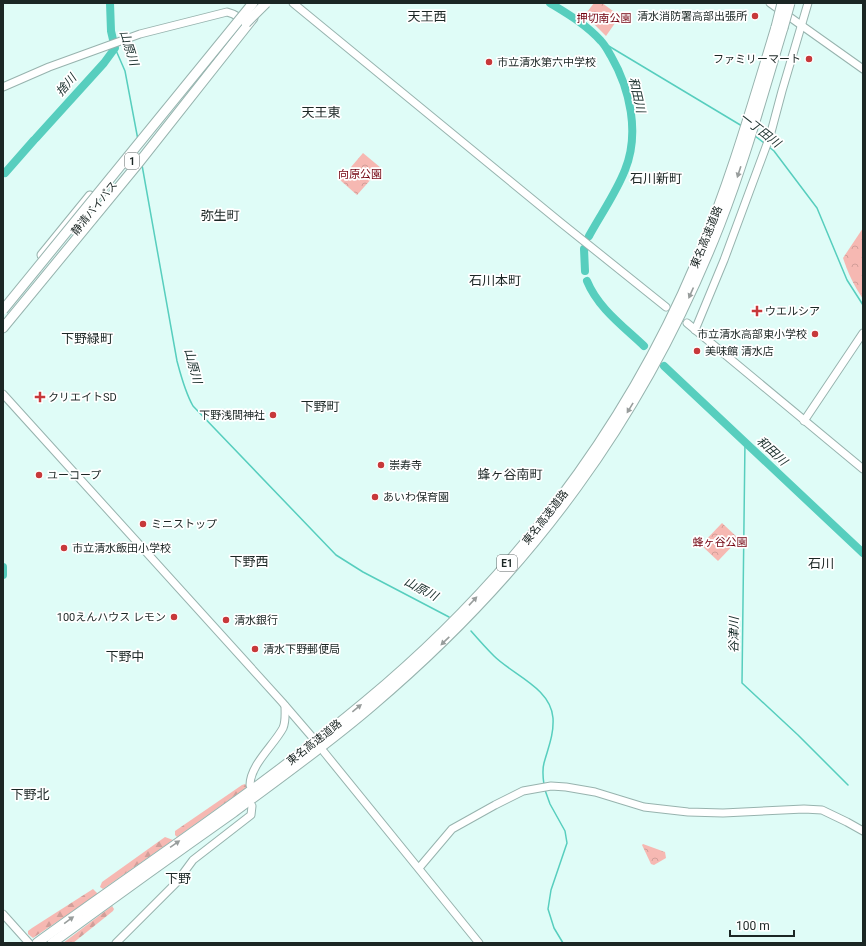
<svg xmlns="http://www.w3.org/2000/svg" width="866" height="946" font-family="Roboto,'Noto Sans JP',sans-serif">
  <defs>
    <pattern id="forest-firs" width="22" height="20" patternUnits="userSpaceOnUse"><rect width="22" height="20" fill="#f6b8b2"/><path d="M5 1l3.5 6h-7zM16 11l3.5 6h-7z" fill="#d29e99"/></pattern>
    <pattern id="park-crowns" width="20" height="18" patternUnits="userSpaceOnUse"><rect width="20" height="18" fill="#f6b8b2"/><path d="M2 6a3 3 0 1 1 6 0M12 15a3 3 0 1 1 6 0" fill="none" stroke="#d29e99"/></pattern>
  </defs>
  <rect width="100%" height="100%" fill="#dffcf7"/>
  <g fill="url(#forest-firs)">
    <path d="M245,784l2,3 -70,50 -2,-2v-4l67,-46z"/>
    <path d="M165,837l8,3 -70,49 -3,-2 2,-5z"/>
    <path d="M93,889l5,5 -65,44 -5,-4v-3l4,-3z"/>
    <path d="M112,906l2,3 -1,2 -40,32h-10z"/>
  </g>
  <g fill="url(#park-crowns)">
    <path d="M594,3h8l18,13 -14,20 -14,-14 -8,-6z"/>
    <path d="M363,153l18,15 -24,27 -17,-15z"/>
    <path d="M863,228v71c-9,-13 -15,-26 -20,-41z"/>
    <path d="M722,523l17,16 -21,22 -17,-16z"/>
    <path d="M643,844l22,8 1,6 -12,7 -3,-1 -9,-19z"/>
  </g>
  <g fill="none" stroke-linecap="round" stroke-linejoin="round">
    <g stroke="#57cebe" stroke-width="1.5">
      <path d="M602,42l140,84"/>
      <path d="M115,48l10,23 13,69"/>
      <path d="M755,136l9,7"/>
      <path d="M769,147l5,4 43,57 30,72 16,25"/>
      <path d="M142,165l35,196c4,15 8,31 16,45l143,149 27,17 86,45"/>
      <path d="M745,441l-3,242 56,52 50,50"/>
      <path d="M471,631c7,8 15,17 23,25 19,19 57,32 59,62 1,17 -5,30 -9,45 -2,7 -1,15 0,22"/>
      <path d="M545,790l5,14 15,27 2,12 -16,47 -3,19 6,19 9,15"/>
    </g>
    <g stroke="#57cebe" stroke-width="8">
      <path d="M550,3c18,11 37,22 51,38 4,4 7,10 10,15 19,33 29,77 14,114 -9,23 -24,44 -36,66"/>
      <path d="M36,138l68,-75 11,-15 -4,-17 -1,-28"/>
      <path d="M5,173l29,-33"/>
      <path d="M584,249l1,22"/>
      <path d="M587,281c11,27 36,45 57,65"/>
      <path d="M664,366l199,187"/>
      <path d="M3,567v8"/>
    </g>
    <g stroke="#97b3ae" stroke-width="9">
      <g id="secondary">
        <path d="M293,3l267,219 106,85"/>
        <path d="M770,3l93,66"/>
        <path d="M3,87l46,-20 91,-33 87,-22 6,2 9,5"/>
        <path d="M687,323l176,146"/>
        <path d="M695,330l29,-70 46,-124 12,-45 26,-88"/>
        <path d="M3,394l279,308 31,36"/>
        <path d="M804,421l59,-88"/>
        <path d="M324,752l155,191"/>
        <path d="M250,785c0,-20 24,-40 33,-57 3,-7 2,-15 2,-22"/>
        <path d="M419,868l33,-39 43,-24 28,-14 28,-5 15,1 29,5 49,15 44,5 35,1 81,-4 18,1 25,12 16,9"/>
        <path d="M3,914l26,29"/>
        <path d="M116,943l60,-60 17,-23 58,-45 1,-9"/>
      </g>
    </g>
    <g stroke="#97b3ae" stroke-width="11">
      <g id="highway">
        <path d="M42,255l48,-59"/>
        <path d="M3,328l134,-163 116,-147"/>
        <path d="M37,943c110,-80 225,-155 329,-242 142,-118 258,-267 330,-438 33,-77 56,-157 80,-236"/>
        <path d="M52,943c60,-44 121,-88 182,-131 47,-35 95,-69 139,-107 157,-133 272,-289 347,-481 25,-64 43,-130 63,-196"/>
      </g>
    </g>
    <use href="#secondary" stroke="#fff" stroke-width="7"/>
    <use href="#highway" stroke="#fff" stroke-width="9"/>
    <g stroke="#97b3ae" stroke-width="11" stroke-linecap="butt">
      <g id="highway-bridge">
        <path d="M246,23l20,-20"/>
        <path d="M776,27l6,-24"/>
        <path d="M783,28l7,-25"/>
        <path d="M3,310l250,-307"/>
      </g>
    </g>
    <use href="#highway-bridge" stroke="#fff" stroke-width="9"/>
  </g>
  <defs><path id="oneway-solid" d="M-6-.8H1V-3.2L6.5 0L1 3.2V.8H-6Z"/></defs>
  <g fill="#989d9c">
    <use href="#oneway-solid" transform="translate(739 172) rotate(108)"/>
    <use href="#oneway-solid" transform="translate(691 293) rotate(114)"/>
    <use href="#oneway-solid" transform="translate(630 408) rotate(121)"/>
    <use href="#oneway-solid" transform="translate(473 601) rotate(-47)"/>
    <use href="#oneway-solid" transform="translate(445 641) rotate(136)"/>
    <use href="#oneway-solid" transform="translate(357 708) rotate(-39)"/>
    <use href="#oneway-solid" transform="translate(175 844) rotate(-35)"/>
    <use href="#oneway-solid" transform="translate(69 920) rotate(-36)"/>
  </g>
  <g fill="#c7383a" stroke="#fff" stroke-width="1.5">
    <circle cx="755" cy="16" r="4"/>
    <circle cx="809" cy="59" r="4"/>
    <circle cx="489" cy="62" r="4"/>
    <path d="M755 305h4v4h4v4h-4v4h-4v-4h-4v-4h4z"/>
    <circle cx="815" cy="334" r="4"/>
    <circle cx="697" cy="351" r="4"/>
    <path d="M38 391h4v4h4v4h-4v4h-4v-4h-4v-4h4z"/>
    <circle cx="273" cy="415" r="4"/>
    <circle cx="381" cy="465" r="4"/>
    <circle cx="39" cy="475" r="4"/>
    <circle cx="375" cy="497" r="4"/>
    <circle cx="143" cy="524" r="4"/>
    <circle cx="64" cy="548" r="4"/>
    <circle cx="174" cy="617" r="4"/>
    <circle cx="226" cy="620" r="4"/>
    <circle cx="255" cy="649" r="4"/>
  </g>
  <g text-anchor="middle" stroke-width="3.5" stroke-linejoin="round" paint-order="stroke">
    <g fill="#fff" stroke="#5f6766" stroke-width="1">
      <rect x="125" y="153" width="14" height="16" rx="3"/>
      <rect x="497" y="555" width="20" height="16" rx="3"/>
    </g>
    <g font-size="10" font-weight="bold" fill="#1b2624">
      <text x="132" y="165">1</text>
      <text x="507" y="567">E1</text>
    </g>
    <g font-size="11" fill="#1b2624" stroke="#fff" text-anchor="start">
      <text x="747" y="20" text-anchor="end">清水消防署高部出張所</text>
      <text x="801" y="63" text-anchor="end">ファミリーマート</text>
      <text x="497" y="66">市立清水第六中学校</text>
      <text x="765" y="315">ウエルシア</text>
      <text x="807" y="338" text-anchor="end">市立清水高部東小学校</text>
      <text x="705" y="355">美味館 清水店</text>
      <text x="48" y="401">クリエイトSD</text>
      <text x="265" y="419" text-anchor="end">下野浅間神社</text>
      <text x="389" y="469">崇寿寺</text>
      <text x="47" y="479">ユーコープ</text>
      <text x="383" y="501">あいわ保育園</text>
      <text x="151" y="528">ミニストップ</text>
      <text x="72" y="552">市立清水飯田小学校</text>
      <text x="166" y="621" text-anchor="end">100えんハウス レモン</text>
      <text x="234" y="624">清水銀行</text>
      <text x="263" y="653">清水下野郵便局</text>
    </g>
    <g font-size="11" fill="#72020f" stroke="#fff">
      <text x="604" y="22">押切南公園</text>
      <text x="360" y="178">向原公園</text>
      <text x="720" y="546">蜂ヶ谷公園</text>
    </g>
    <g font-size="11" fill="#1b2624" stroke="#fff">
      <text transform="translate(94 208) rotate(-51)" y="4">静清バイパス</text>
      <text transform="translate(706 237) rotate(-68)" y="4">東名高速道路</text>
      <text transform="translate(545 517) rotate(-52)" y="4">東名高速道路</text>
      <text transform="translate(314 742) rotate(-38)" y="4">東名高速道路</text>
    </g>
    <g font-size="12" font-style="italic" fill="#1a2f2c" stroke="#fff">
      <text transform="translate(129 48) rotate(72)" y="4">山原川</text>
      <text transform="translate(66 85) rotate(-49)" y="4">捨川</text>
      <text transform="translate(637 95) rotate(77)" y="4">和田川</text>
      <text transform="translate(760 130) rotate(38)" y="4">一丁田川</text>
      <text transform="translate(193 366) rotate(75)" y="4">山原川</text>
      <text transform="translate(772 451) rotate(43)" y="4">和田川</text>
      <text transform="translate(421 589) rotate(28)" y="4">山原川</text>
      <text transform="translate(734 635) rotate(-89)" y="4">谷津川</text>
    </g>
    <g font-size="13" fill="#1b2624" stroke="#fff">
      <text x="427" y="21">天王西</text>
      <text x="321" y="117">天王東</text>
      <text x="656" y="183">石川新町</text>
      <text x="220" y="220">弥生町</text>
      <text x="495" y="285">石川本町</text>
      <text x="87" y="343">下野緑町</text>
      <text x="320" y="411">下野町</text>
      <text x="510" y="479">蜂ヶ谷南町</text>
      <text x="249" y="566">下野西</text>
      <text x="821" y="568">石川</text>
      <text x="125" y="661">下野中</text>
      <text x="30" y="799">下野北</text>
      <text x="178" y="883">下野</text>
    </g>
  </g>
  <rect width="866" height="946" fill="none" stroke="#1b2624" stroke-width="8"/>
  <path d="M730 930v6h64v-6" fill="none" stroke="#1b2624" stroke-width="2"/>
  <text x="736" y="930" font-size="12" fill="#1b2624" stroke="#ffffff" stroke-width="3" paint-order="stroke">100 m</text>
</svg>
